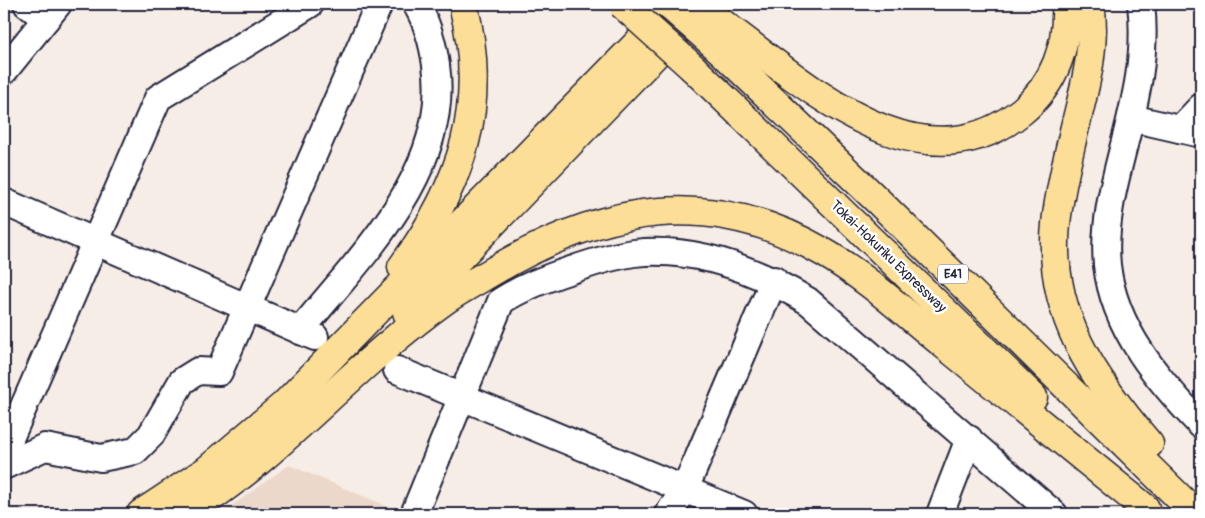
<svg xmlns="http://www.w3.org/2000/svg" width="1205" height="518" font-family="Pangolin,sans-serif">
  <rect width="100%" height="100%" fill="#f6ede7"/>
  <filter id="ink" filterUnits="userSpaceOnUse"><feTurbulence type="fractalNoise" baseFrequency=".02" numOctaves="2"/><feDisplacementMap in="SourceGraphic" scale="10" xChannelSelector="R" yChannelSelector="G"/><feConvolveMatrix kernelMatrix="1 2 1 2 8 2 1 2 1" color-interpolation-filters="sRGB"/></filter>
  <g filter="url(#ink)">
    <path fill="#ecd8ca" d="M289,465l112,47 -1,2h-180z"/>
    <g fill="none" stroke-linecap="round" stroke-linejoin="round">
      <g stroke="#22223b" stroke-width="30">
        <g id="minor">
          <path d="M27,4l19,15"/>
          <path d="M1141,4c6,49 -5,94 -17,141 -10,39 -21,80 -17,120 7,64 52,116 94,160"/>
          <path d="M4,71l54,-67"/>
          <path d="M1131,118l70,16"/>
          <path d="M1180,129l21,-22"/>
          <path d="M4,202l311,135"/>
          <path d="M300,331c61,-75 151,-161 136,-266 -3,-21 -9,-43 -20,-61"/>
          <path d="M397,370l347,144"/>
          <path d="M4,452l154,-354 152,-94"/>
          <path d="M4,466l41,-19 56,11 34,-7 16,-16 31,-54 16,-10 21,1 160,-368"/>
          <path d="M414,514l87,-213c22,-14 45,-23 70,-31 20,-7 41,-14 63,-17 61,-7 122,17 174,48l246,213"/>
          <path d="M668,514l17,-25 89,-209"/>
          <path d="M940,514l29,-75"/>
        </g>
      </g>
      <g stroke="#22223b" stroke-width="31">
        <g id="highway">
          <path d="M1090,4c7,42 -6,86 -16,127 -7,31 -15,62 -18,93 -9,89 38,156 93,220"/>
          <path d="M731,30c80,59 191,162 291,81 33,-27 46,-66 44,-107"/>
          <path d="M717,47l160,153 319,314"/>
          <path d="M693,68l340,329"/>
          <path d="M402,267c60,-83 87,-161 61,-263"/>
          <path d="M407,312l296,-307"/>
          <path d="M141,514l65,-43 78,-66 392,-401"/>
          <path d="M187,514c25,-17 51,-35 74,-55 62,-53 118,-112 184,-159 16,-11 33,-20 50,-30 108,-64 215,-84 328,-18 45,26 84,63 124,95 66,54 132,107 198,161"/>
        </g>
      </g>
      <use href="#minor" stroke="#fff" stroke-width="26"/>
      <use href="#highway" stroke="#fcde96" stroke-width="28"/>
      <g stroke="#22223b" stroke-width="31" stroke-linecap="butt">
        <g id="highway-bridge">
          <path d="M622,4l71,64"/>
          <path d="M668,4l49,43"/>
          <path d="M697,4l34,26"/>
        </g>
      </g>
      <use href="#highway-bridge" stroke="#fcde96" stroke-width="28"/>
    </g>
  </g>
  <g text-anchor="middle" stroke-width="5" stroke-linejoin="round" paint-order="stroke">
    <rect fill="#fff" stroke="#646476" stroke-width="1" x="938" y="264.5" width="30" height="19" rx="4"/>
    <g font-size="12" font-weight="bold" fill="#22223b">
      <text x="953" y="278">E41</text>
    </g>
    <g font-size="14" fill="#22223b" stroke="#fff">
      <text transform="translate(889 256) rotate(44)" y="5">Tokai-Hokuriku Expressway</text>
    </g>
  </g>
  <rect width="1205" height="518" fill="none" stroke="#fff" stroke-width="20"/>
  <rect x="10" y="10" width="1185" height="498" fill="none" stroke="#22223b" stroke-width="2" filter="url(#ink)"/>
</svg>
